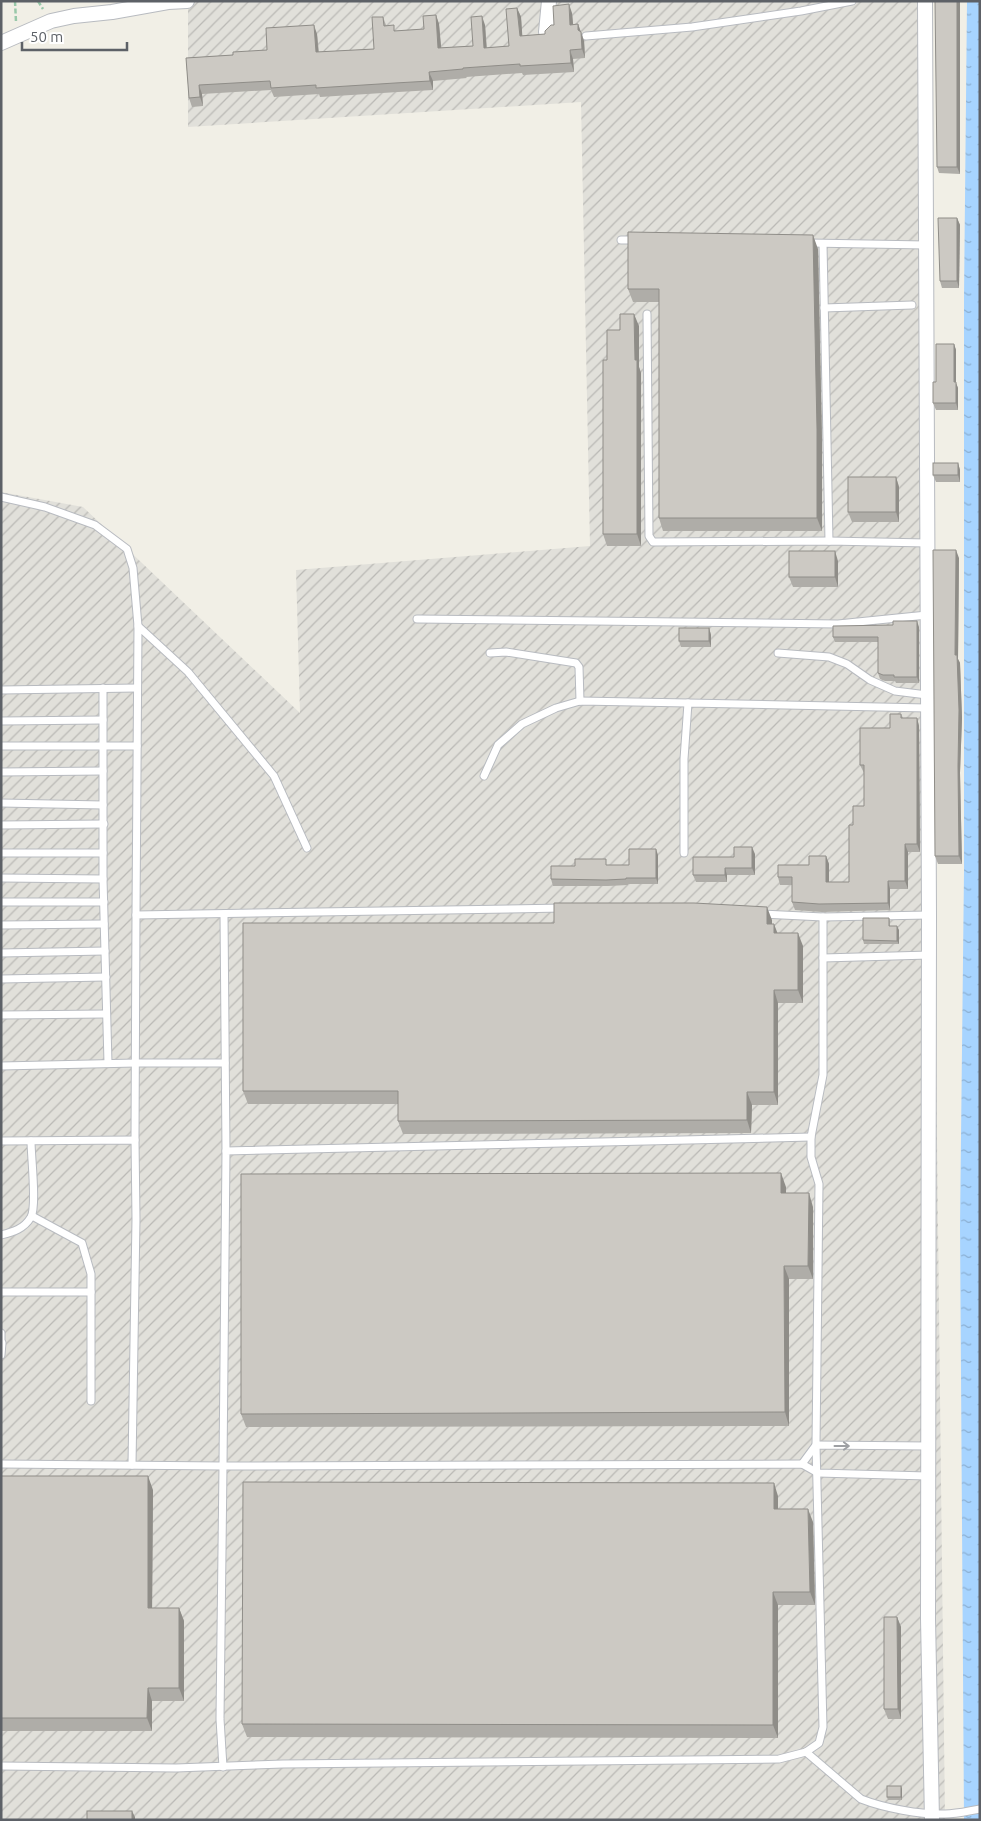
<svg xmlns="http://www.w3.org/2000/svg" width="981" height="1821" font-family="Ubuntu,sans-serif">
  <defs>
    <pattern id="industrial-furrows" width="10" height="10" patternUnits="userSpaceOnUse" patternTransform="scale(1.25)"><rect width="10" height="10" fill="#e1e0da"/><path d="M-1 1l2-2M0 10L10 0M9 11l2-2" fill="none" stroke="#bab9b5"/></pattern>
    <pattern id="water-ripples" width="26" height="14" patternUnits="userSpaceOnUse" patternTransform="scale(1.25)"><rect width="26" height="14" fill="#a7d4ff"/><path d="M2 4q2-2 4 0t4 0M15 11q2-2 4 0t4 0" fill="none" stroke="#8bafd2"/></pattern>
  </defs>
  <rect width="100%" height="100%" fill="#f1efe6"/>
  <path fill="url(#industrial-furrows)" d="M188,1h739l7,886 11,933h-944v-1328l82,15 217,206 -4,-143 294,-24 -9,-444 -393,25z"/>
  <path fill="url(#water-ripples)" d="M967,1h13v1819h-16l-4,-593 4,-356v-573z"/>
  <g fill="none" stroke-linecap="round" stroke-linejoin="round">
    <g stroke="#b8bbc0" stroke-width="9">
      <g id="lane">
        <path d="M586,36l106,-9 109,-16 51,-10"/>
        <path d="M621,240h14"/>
        <path d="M809,243l117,2"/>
        <path d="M823,244l6,297"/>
        <path d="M824,308l88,-3"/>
        <path d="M647,314l2,222 4,6 176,-1 98,2"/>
        <path d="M1,497l44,10 50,18 32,24 6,19 5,58"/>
        <path d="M417,619l421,5 89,-9"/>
        <path d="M490,653l16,-1 70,11 3,4 1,34"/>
        <path d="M778,653l51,4 18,7 23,16 25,11 32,4"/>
        <path d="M103,688v191l5,184"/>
        <path d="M1,690l136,-2"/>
        <path d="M1,721l102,-1"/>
        <path d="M1,746h136"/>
        <path d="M1,772l102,-1"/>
        <path d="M484,776l14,-31 24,-21 34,-16 24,-7 108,2"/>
        <path d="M1,803l102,2"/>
        <path d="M1,825l103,-1"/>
        <path d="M1,853h102"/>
        <path d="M684,853v-94l4,-56 239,5"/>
        <path d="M1,878l102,1"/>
        <path d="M1,902h103"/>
        <path d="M224,914l2,237"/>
        <path d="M762,914l61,3 106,-2"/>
        <path d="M136,915l2,-289 50,46 86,104 33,72"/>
        <path d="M1,925l103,-1"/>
        <path d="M1,953l104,-2"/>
        <path d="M823,958l106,-3"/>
        <path d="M1,979l105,-2"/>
        <path d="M1,1015l105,-1"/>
        <path d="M1,1066l135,-3h89"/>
        <path d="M135,1140l1,-225 428,-7"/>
        <path d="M1,1141l134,-1 1,79 -4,246"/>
        <path d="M32,1216l50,27 9,31v127"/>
        <path d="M1,1235c12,-3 23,-6 30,-18 6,-11 0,-61 0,-76"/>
        <path d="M1,1292h90"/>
        <path d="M1,1333v10"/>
        <path d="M1,1355l1,-12"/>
        <path d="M1,1464l222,2 3,-315 585,-14"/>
        <path d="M802,1464l14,-19 112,1"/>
        <path d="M806,1752l55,47c23,9 60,16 84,15 12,0 23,-3 35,-5"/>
        <path d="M1,1766l175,2 107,-4 496,-5 27,-7 13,-9 4,-16 -7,-282 3,-261 -8,-27v-20l12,-62v-158"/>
        <path d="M223,1767l-3,-48 3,-253 579,-2 16,9 109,3"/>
      </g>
    </g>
    <g stroke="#b8bbc0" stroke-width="16">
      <g id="street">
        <path d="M925,1l4,914 -1,704 4,201"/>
        <path d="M546,32l3,-31"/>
        <path d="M1,43l50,-22 23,-5 38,-4 56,-10 19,-1"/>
      </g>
    </g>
    <g stroke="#98c8a9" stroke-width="2.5" stroke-dasharray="5 2.5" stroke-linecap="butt">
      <path d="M15,1l1,21"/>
      <path d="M38,1l5,8"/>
    </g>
    <use href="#lane" stroke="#fff" stroke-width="7"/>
    <use href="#street" stroke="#fff" stroke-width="14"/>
  </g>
  <g fill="#afada8">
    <path d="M960,1v173l-21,-1 -2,-6z"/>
    <path d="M517,8l4,9 1,19 23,-2 9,-9 18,-12 1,12 5,-1 6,17 1,17 -12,1 1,13 -51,3 -1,-2 -56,4 1,1 -34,3v9l-35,2 -78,5 -1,-3 -45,3 -3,-7 -69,4 1,12 -11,1 -3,-9 -3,-40 47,-3 34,-5 50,-16 2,18 55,-3 9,-32 3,8 10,6 28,-2 12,-14 3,9 2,24 32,-2 12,-21 2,23 22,-2z"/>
    <path d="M957,218l3,7 -1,63h-17l-2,-7z"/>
    <path d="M818,249l4,193v89h-159l-4,-13v-216h-26l-5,-13z"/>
    <path d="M639,326v41l2,6v173h-34l-4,-12 4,-174 13,-30z"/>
    <path d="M954,344l2,6v33l2,5v22h-22l-3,-7 3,-21z"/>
    <path d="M958,463l2,7v12h-24l-3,-7z"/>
    <path d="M896,477l3,10v35h-47l-4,-10z"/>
    <path d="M959,558l-1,101 2,4 2,55 -2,55 2,91h-24l-3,-8z"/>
    <path d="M838,561v26h-45l-4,-10z"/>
    <path d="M919,627v56h-23l-1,-2h-10l-5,-2 -2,-6v-31h-43l-2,-5z"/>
    <path d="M709,628l2,7v12h-30l-2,-6z"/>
    <path d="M901,714l2,4h14l2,8 1,126h-12v37h-18v21l-68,2 -27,-2 -3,-8v-17h-12l-2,-8 31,-12 17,-9 3,8v18h20l4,-57 11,-19v-33l-4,-8z"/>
    <path d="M755,854v21h-28v7h-31l-3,-7 41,-18z"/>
    <path d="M658,855v29h-30v1l-20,1h-55l-2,-7 57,-14h21z"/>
    <path d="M889,918l1,3v5l9,4v14h-35l-1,-4z"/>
    <path d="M772,920v4l5,9 26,13v57h-25v102h-26l-1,28 -348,1 -5,-13v-17h-150l-5,-13 311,-168z"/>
    <path d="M786,1187v6l27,14v72h-24v147l-543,1 -5,-13z"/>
    <path d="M1,1476l152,14 -1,118h27l5,13v80h-32v30h-151z"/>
    <path d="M778,1496v13l35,13 2,83h-37v133l-531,-1 -5,-13z"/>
    <path d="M897,1617l4,10v92h-13l-4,-10z"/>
    <path d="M901,1786l1,3v11h-14l-1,-3z"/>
  </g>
  <g fill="#8f8d88">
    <path d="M957,1h3v173l-3,-7z"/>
    <path d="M569,4l3,9 2,21 -4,-9z"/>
    <path d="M517,8l4,9 2,28 -3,-9z"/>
    <path d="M436,15l3,9 3,33 -4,-9z"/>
    <path d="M482,16l3,9 2,32 -3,-9z"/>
    <path d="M578,24l6,17 1,17 -3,-9 -4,-19z"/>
    <path d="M314,25l3,9 2,27 -3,-9z"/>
    <path d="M570,50l3,9 1,13 -3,-9z"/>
    <path d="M429,72l4,9v9l-3,-9z"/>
    <path d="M199,85l3,9 1,12 -3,-9z"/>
    <path d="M957,218l3,7 -1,63 -2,-7z"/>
    <path d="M813,235l5,14 4,193v89l-5,-13z"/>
    <path d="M634,314l5,12v41l2,6v173l-4,-12z"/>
    <path d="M954,344l2,6v33l2,5v22l-2,-7 -2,-21z"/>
    <path d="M958,463l2,7v12l-2,-7z"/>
    <path d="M896,477l3,10v35l-3,-10z"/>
    <path d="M956,550l3,8 -1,101 2,4 2,55 -2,55 2,91 -3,-8 -4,-201z"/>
    <path d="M835,551l3,10v26l-3,-10z"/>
    <path d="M917,621l2,6v56l-2,-6z"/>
    <path d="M709,628l2,7v12l-2,-6z"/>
    <path d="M917,718l2,8 1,126 -3,-8z"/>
    <path d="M905,844l3,8v37l-3,-8z"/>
    <path d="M752,847l3,7v21l-3,-7z"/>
    <path d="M656,849l2,6v29l-2,-6z"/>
    <path d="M826,856l3,8v26l-3,-8z"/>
    <path d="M725,868l2,7v7l-2,-7z"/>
    <path d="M888,881l2,8v21l-2,-7z"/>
    <path d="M767,907l5,13v17l-5,-13z"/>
    <path d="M774,924l5,13 -5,-4z"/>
    <path d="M897,926l2,4v14l-2,-3z"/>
    <path d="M798,933l5,13v57l-5,-13z"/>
    <path d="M774,990l4,13v102l-4,-13z"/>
    <path d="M747,1092l5,13 -1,28 -4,-13z"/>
    <path d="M781,1173l5,14v20l-5,-14z"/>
    <path d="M809,1193l4,14v72l-5,-13z"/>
    <path d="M784,1266l5,13v147l-4,-14z"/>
    <path d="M148,1476l5,14 -1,131 -4,-13z"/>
    <path d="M774,1483l4,13v26l-4,-13z"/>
    <path d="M808,1509l5,13 2,83 -5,-13z"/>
    <path d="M773,1592l5,13v133l-5,-13z"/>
    <path d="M179,1608l5,13v80l-5,-13z"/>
    <path d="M897,1617l4,10v92l-3,-10z"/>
    <path d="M148,1688l4,13v30l-5,-13z"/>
    <path d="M901,1786l1,3v11l-1,-3z"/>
    <path d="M132,1811l3,6v3h-3z"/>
  </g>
  <g fill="#ccc9c3" stroke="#8f8d88">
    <path d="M935,1h22v166h-20z"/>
    <path d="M569,4l1,21 8,-1v6l3,2 1,17 -12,1 1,13 -51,3v-2l-57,4v1l-34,3 1,9 -35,2 -79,5v-3l-45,3 -1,-7 -71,4 1,12 -11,1 -3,-40 47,-3v-3l34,-2 -1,-22 48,-3 2,27 58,-3 -2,-32h11l1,9 10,-1v6l30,-2 -1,-13 13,-1 2,33 35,-2 -2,-29 11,-1 2,32 25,-2 -3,-37 11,-1 3,28 25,-2v-3l6,-6h3l-1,-19z"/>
    <path d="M938,218h19v63h-17z"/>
    <path d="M628,232l185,3 4,194v89h-158v-229h-31z"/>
    <path d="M620,314h14l1,46h2v174h-34v-174h4v-30h13z"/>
    <path d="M936,344h18v38h2v21h-23v-21h3z"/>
    <rect x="933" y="463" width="25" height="12"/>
    <rect x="848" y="477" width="48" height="35"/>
    <path d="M933,550h23l-1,105h2l2,55 -1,56 1,90h-24z"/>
    <rect x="789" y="551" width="46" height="26"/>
    <path d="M893,621h24v56h-23v-2h-11l-5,-2v-36h-45v-11l60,-1z"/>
    <rect x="679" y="628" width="30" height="13"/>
    <path d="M890,714h11v4h16v126h-12v37h-17v22l-69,1 -27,-2v-25h-14v-12h31v-9h17v26h23v-57h4v-19h11v-41h-4v-37h30z"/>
    <path d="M734,847h18v21h-27v7h-32v-18h41z"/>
    <path d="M629,849h27v29h-30v1l-20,1 -55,-1v-13h24v-7h31v6h23z"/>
    <path d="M554,903h140l73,4v17h7v9h24v57h-24v102h-27v28l-349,1v-30h-155v-168h311z"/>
    <path d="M863,918h26v8h8v15l-34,-1z"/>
    <path d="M781,1173v20h28l-1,73h-24l1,146 -544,2v-240z"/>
    <path d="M1,1476h147v132h31v80h-31l-1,30h-146z"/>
    <path d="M243,1482l531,1v26h34l2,83h-37v133l-531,-1z"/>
    <path d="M884,1617h13l1,92h-14z"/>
    <rect x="887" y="1786" width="14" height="11"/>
    <rect x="87" y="1811" width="45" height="9"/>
  </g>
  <defs><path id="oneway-shaft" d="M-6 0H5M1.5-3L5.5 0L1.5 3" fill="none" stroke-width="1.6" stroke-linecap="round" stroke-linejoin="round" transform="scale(1.25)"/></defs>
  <use stroke="#9ea0a4" href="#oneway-shaft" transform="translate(842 1446)"/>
  <rect width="981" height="1821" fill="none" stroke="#5d6167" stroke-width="5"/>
  <path d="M22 42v8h105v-8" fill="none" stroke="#5d6167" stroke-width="2.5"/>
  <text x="30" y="42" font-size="15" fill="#5d6167" stroke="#ffffff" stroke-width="4" paint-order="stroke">50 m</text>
</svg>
